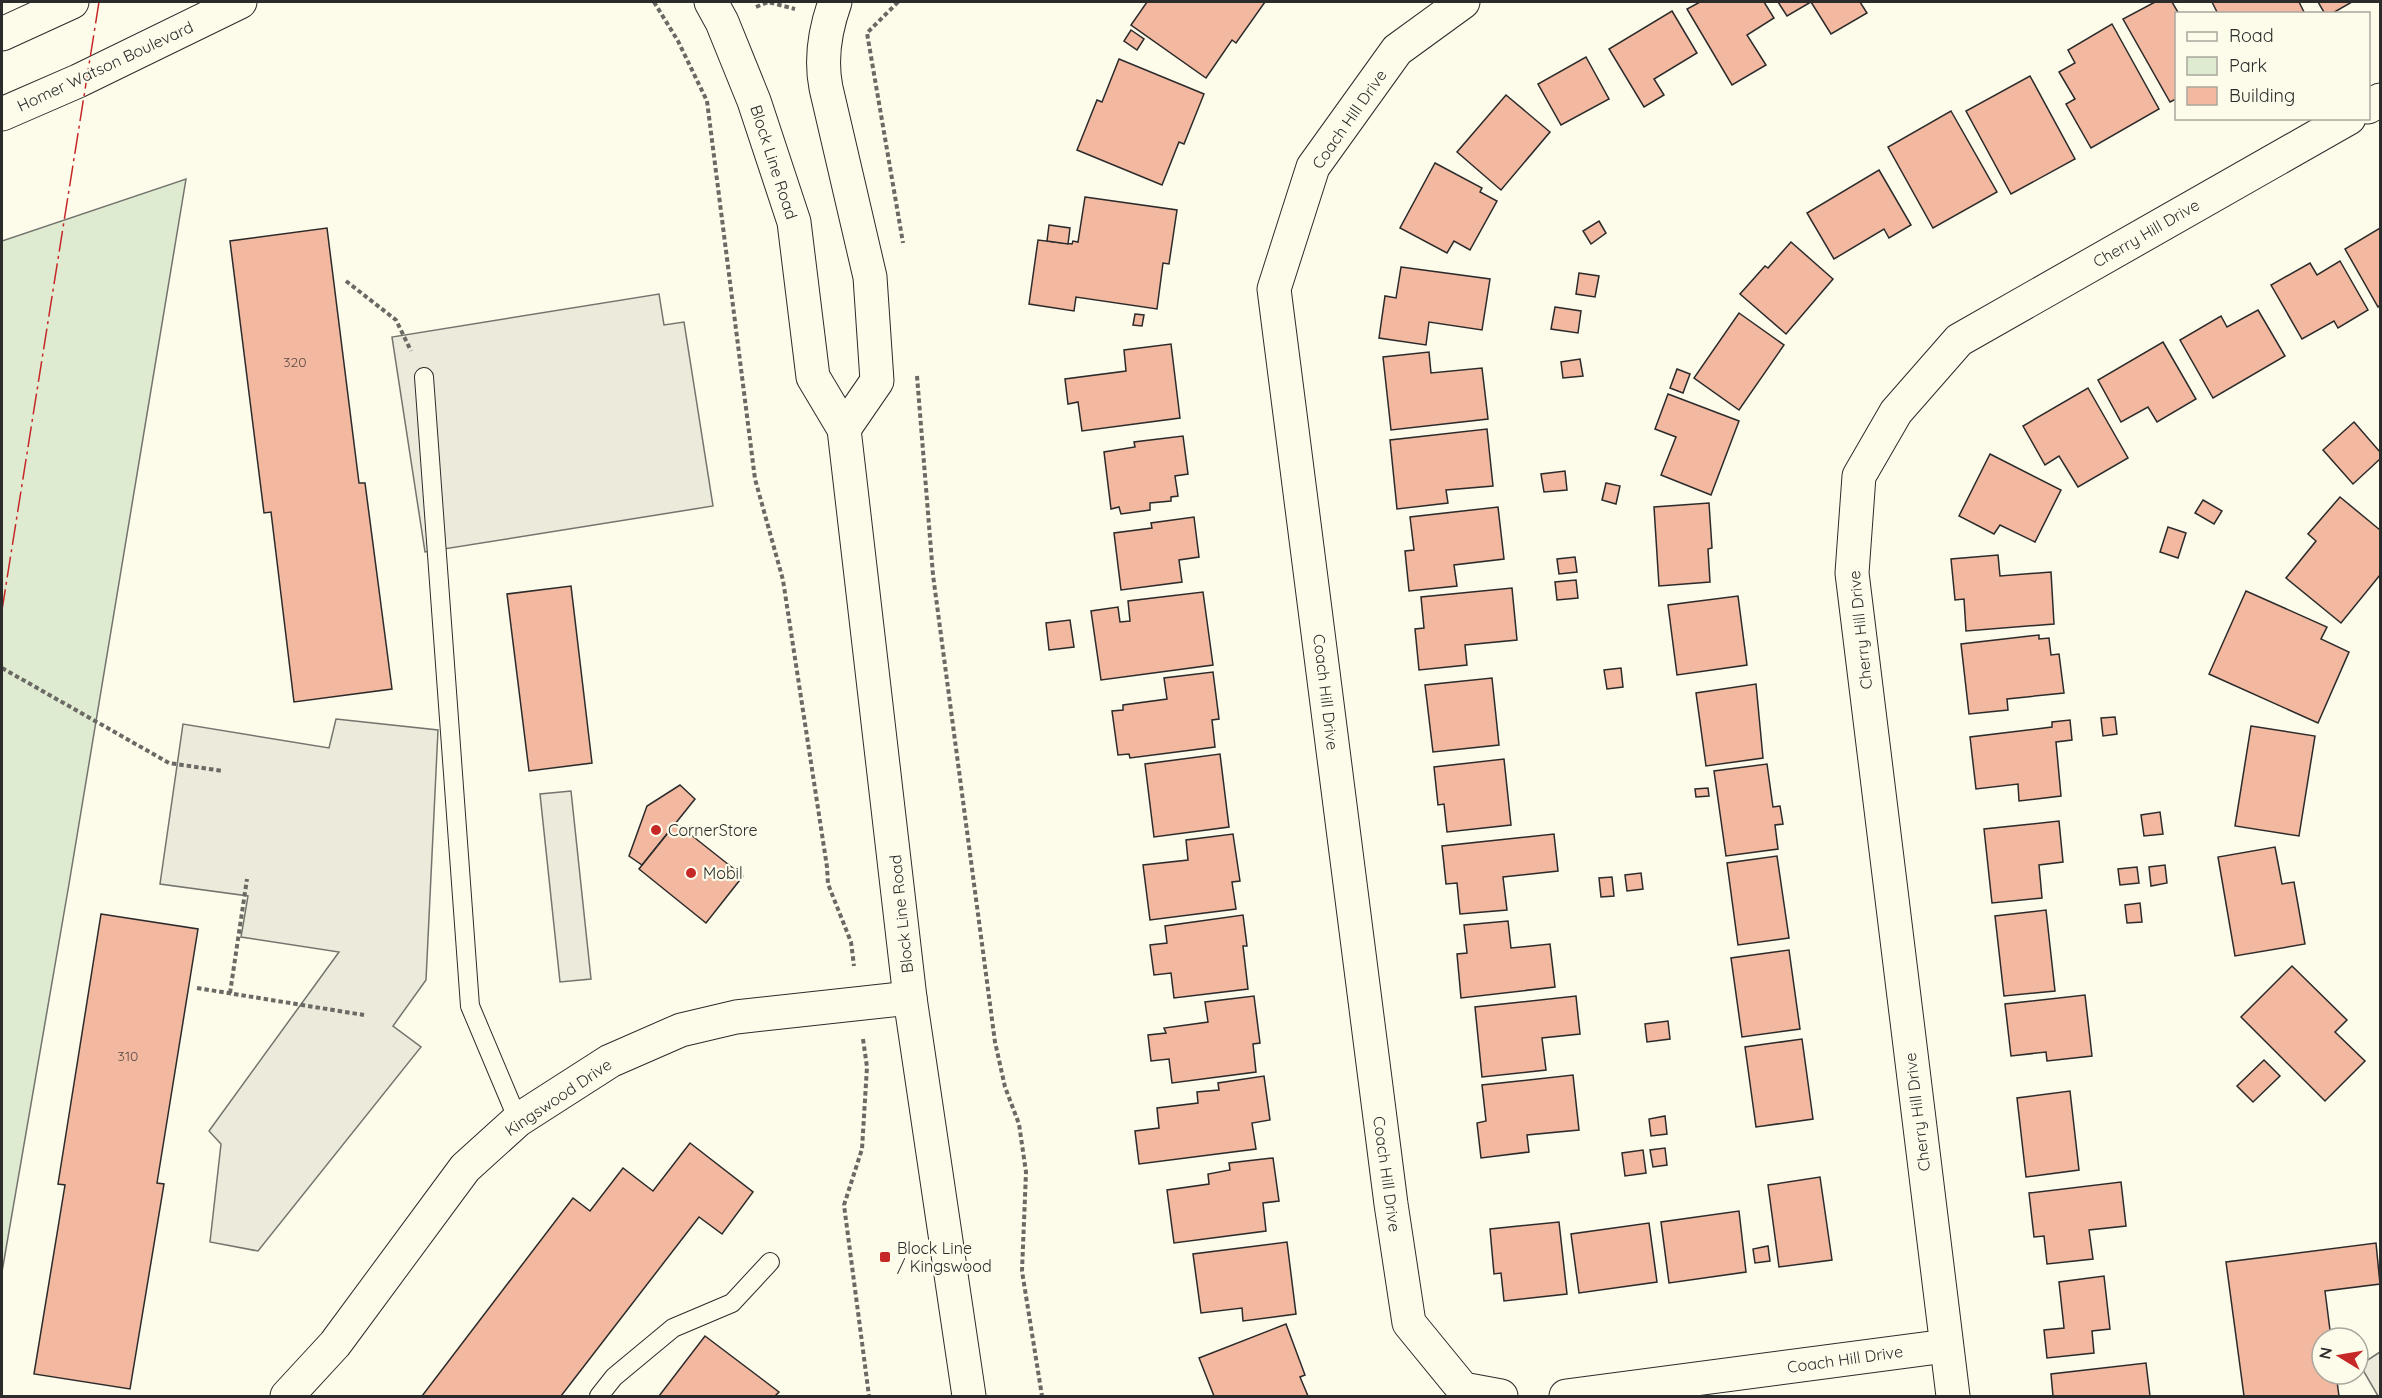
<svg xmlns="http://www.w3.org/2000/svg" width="2382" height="1398" font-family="Quicksand,sans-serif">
  <rect width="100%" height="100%" fill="#fdfbea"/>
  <path fill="#deebd1" stroke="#74746e" stroke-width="1.5" d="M186,179l-117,705 -67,388v-1031z"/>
  <g fill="#eceadb" stroke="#74746e" stroke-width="1.5">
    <path d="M659,294l5,31 20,-3 29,184 -288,46 -33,-215z"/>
    <path d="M336,719l102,11 -12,250 -33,46 28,21 -163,204 -48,-9 11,-98 -12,-13 130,-179 -98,-15 7,-41 -88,-12 23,-160 146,24z"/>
    <path d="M571,791l20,188 -31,3 -20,-188z"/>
    <path d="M2380,1352v44h-2l-18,-31z"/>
  </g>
  <g fill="#f2b8a0" stroke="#2b2b2b" stroke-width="1.5">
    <path d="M1147,2h118l-29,41 -4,-3 -26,38 -75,-53z"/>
    <path d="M1700,2h64l10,16 -27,17 19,30 -34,20 -45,-76z"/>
    <path d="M1778,2h33l-24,14z"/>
    <path d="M1811,2h49l7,11 -36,21z"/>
    <path d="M2155,2h17l7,12h-3v85l-6,3 -47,-83z"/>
    <path d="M2212,2h87l6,12h-87z"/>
    <path d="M2318,2h34l-21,12h-6z"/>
    <path d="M1672,11l25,42 -43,26 10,16 -20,12 -35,-58z"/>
    <path d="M2112,24l47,85 -68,39 -25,-44 9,-5 -16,-27 16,-9 -7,-13z"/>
    <path d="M1131,30l13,9 -7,11 -13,-9z"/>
    <path d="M1586,57l23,42 -48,26 -23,-41z"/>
    <path d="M1119,59l85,35 -20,50 -5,-2 -17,43 -85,-35 20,-50 5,2z"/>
    <path d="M2030,76l45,83 -64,35 -45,-83z"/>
    <path d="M1506,95l44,37 -49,58 -44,-38z"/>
    <path d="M1951,111l46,81 -64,36 -45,-81z"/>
    <path d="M1435,163l47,25 -2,4 17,9 -27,49 -16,-9 -7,12 -47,-25z"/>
    <path d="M1879,170l32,55 -22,13 -5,-9 -50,30 -27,-46z"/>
    <path d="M1085,197l92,13 -8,54 -6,-1 -6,46 -81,-12 -2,14 -45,-7 9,-64 34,4 1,-3 5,1z"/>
    <path d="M1599,221l7,12 -15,11 -8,-13z"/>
    <path d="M1049,225l21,3 -2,16 -21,-3z"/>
    <path d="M327,228l32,255h6l27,206 -98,13 -23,-190 -7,1 -34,-272z"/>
    <path d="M2380,228v77l-2,2 -33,-58z"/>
    <path d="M1791,242l42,37 -47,55 -46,-40 25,-28 3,2z"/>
    <path d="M2340,261l28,49 -30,18 -4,-7 -32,18 -31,-54 39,-22 7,12z"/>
    <path d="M1401,267l89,12 -8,51 -53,-8 -3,23 -47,-7 6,-42 11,2z"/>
    <path d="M1579,273l20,3 -4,21 -19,-3z"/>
    <path d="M1555,307l26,4 -3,22 -27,-4z"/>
    <path d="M2258,310l27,46 -72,42 -33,-58 41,-24 6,11z"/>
    <path d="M1739,313l45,32 -45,65 -45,-32z"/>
    <path d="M1135,314l9,1 -2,11 -9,-1z"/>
    <path d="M2163,342l33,57 -39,23 -9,-15 -27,15 -23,-42z"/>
    <path d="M1171,344l9,74 -98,13 -4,-29 -10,2 -3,-25 61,-8 -2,-21z"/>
    <path d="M1429,352l2,21 51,-5 6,51 -97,11 -8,-73z"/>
    <path d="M1580,359l3,17 -20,2 -2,-16z"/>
    <path d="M1677,369l13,5 -7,19 -13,-5z"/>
    <path d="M2088,388l40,70 -50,29 -19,-31 -14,9 -22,-39z"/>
    <path d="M1668,394l71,27 -28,74 -50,-20 15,-38 -21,-8z"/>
    <path d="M2354,422l26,30v7l-27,25 -30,-34z"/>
    <path d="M1487,429l6,57 -47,4 2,13 -51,6 -7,-69z"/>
    <path d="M1183,436l5,38 -13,2 3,20 -7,1v4l-21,2v7l-29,4 -2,-7 -8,2 -7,-57 31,-5 -1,-5z"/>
    <path d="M1990,454l71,36 -26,52 -35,-17 -6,9 -35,-18z"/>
    <path d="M1565,471l2,19 -23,2 -3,-18z"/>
    <path d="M1606,483l14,3 -4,18 -14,-4z"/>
    <path d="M2340,497l40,33v45l-39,48 -55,-45 30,-37 -8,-7z"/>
    <path d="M2203,500l19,11 -8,13 -19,-11z"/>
    <path d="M1709,503l3,45 -4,1 2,33 -51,4 -5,-79z"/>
    <path d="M1498,507l6,52 -50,6 3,21 -48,5 -4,-40 9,-1 -4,-33z"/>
    <path d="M1194,517l5,40 -20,3 3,22 -61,8 -7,-57 38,-5 -1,-5z"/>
    <path d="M2168,527l18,6 -8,25 -18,-6z"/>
    <path d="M1998,555l2,21 51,-4 3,52 -88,7 -2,-32 -9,1 -4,-41z"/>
    <path d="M1575,557l2,15 -18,2 -2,-15z"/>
    <path d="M1576,580l2,18 -21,2 -2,-18z"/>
    <path d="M571,586l21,177 -63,8 -22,-177z"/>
    <path d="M1512,588l5,52 -52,5 2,20 -48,5 -4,-41 9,-1 -3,-31z"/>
    <path d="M2246,591l81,36 -6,12 28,13 -31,71 -109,-49z"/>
    <path d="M1203,592l10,73 -112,15 -10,-69 27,-4 2,15 10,-1 -2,-20z"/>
    <path d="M1738,596l9,69 -70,10 -9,-70z"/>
    <path d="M1070,620l4,27 -25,3 -3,-27z"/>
    <path d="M2039,635v4l10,-1 2,17 8,-1 5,39 -57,6 1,11 -39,4 -8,-70z"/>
    <path d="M1621,668l2,19 -16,2 -3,-19z"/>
    <path d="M1213,672l6,47 -7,1 3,27 -85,11 -1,-4 -11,1 -6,-44 11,-1v-5l44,-6 -3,-21z"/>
    <path d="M1492,678l7,67 -66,7 -8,-67z"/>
    <path d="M1756,684l7,74 -57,8 -10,-73z"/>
    <path d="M2115,717l2,17 -14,2 -2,-18z"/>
    <path d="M2070,720l2,20 -16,2 5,54 -42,5 -1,-17 -42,5 -6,-52 82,-10v-5z"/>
    <path d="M2251,726l64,10 -16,100 -64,-10z"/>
    <path d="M1220,754l9,73 -75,10 -9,-73z"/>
    <path d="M1504,759l7,66 -64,7 -3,-28 -6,1 -4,-38z"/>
    <path d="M1767,764l6,43 7,-1 3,18 -8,1 3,24 -52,7 -12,-85z"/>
    <path d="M680,785l15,14 -53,66 -13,-9 18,-50z"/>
    <path d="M1708,788l1,8 -13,1 -1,-8z"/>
    <path d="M2160,812l3,22 -19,2 -3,-21z"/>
    <path d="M2059,821l4,41 -24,3 3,33 -50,5 -8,-74z"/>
    <path d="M676,823l67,53 -37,47 -67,-54z"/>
    <path d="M1233,834l7,47 -8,1 4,27 -86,11 -7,-55 45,-5 -2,-20z"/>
    <path d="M1554,834l4,37 -55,6 4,33 -47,4 -3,-31 -11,1 -4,-38z"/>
    <path d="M2275,847l7,37 12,-2 11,62 -70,12 -17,-99z"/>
    <path d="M1777,856l12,82 -51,7 -11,-82z"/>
    <path d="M2165,865l2,18 -16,3 -2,-19z"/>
    <path d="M2137,867l2,16 -19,2 -2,-16z"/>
    <path d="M1641,873l2,16 -16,2 -2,-16z"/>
    <path d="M1612,877l2,19 -13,1 -2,-19z"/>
    <path d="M2140,903l2,19 -15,1 -2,-18z"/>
    <path d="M2046,910l9,81 -51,5 -9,-80z"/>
    <path d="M101,914l97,15 -41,254 7,1 -34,205 -96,-15 31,-189 -7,-1z"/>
    <path d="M1243,915l4,31h-4l5,43 -74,9 -3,-25 -17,2 -4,-30 17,-2 -2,-17z"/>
    <path d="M1508,921l3,27 39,-4 5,43 -94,11 -4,-44 10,-1 -3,-28z"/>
    <path d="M1789,950l11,79 -58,8 -11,-79z"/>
    <path d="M2292,966l55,54 -12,12 30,29 -40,40 -84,-84z"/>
    <path d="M2085,995l7,61 -45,5 -1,-9 -35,4 -6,-52z"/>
    <path d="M1254,996l6,47 -7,1 3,28 -84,11 -3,-24 -18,2 -3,-26 18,-2 -2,-5 44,-6 -3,-20z"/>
    <path d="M1576,996l4,38 -38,4 4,32 -64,7 -7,-70z"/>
    <path d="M1668,1021l2,18 -23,3 -2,-18z"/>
    <path d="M1802,1039l11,80 -57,8 -11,-80z"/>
    <path d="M2264,1060l16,16 -27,26 -16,-16z"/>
    <path d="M1573,1075l6,55 -52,5 2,17 -48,6 -4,-35 9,-2 -4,-36z"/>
    <path d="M1264,1076l6,44 -18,3 4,26 -117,15 -4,-33 24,-3 -2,-20 41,-5 -1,-11 22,-2 -1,-7z"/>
    <path d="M2070,1091l9,79 -53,7 -9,-79z"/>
    <path d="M1665,1116l2,18 -16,2 -2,-17z"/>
    <path d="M690,1143l63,49 -31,42 -23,-17 -138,179h-139l151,-198 17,13 33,-43 30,23z"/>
    <path d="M1665,1148l2,17 -14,2 -3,-17z"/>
    <path d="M1643,1150l3,23 -21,3 -3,-23z"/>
    <path d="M1273,1158l6,43 -16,2 3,28 -92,12 -7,-53 42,-6 -1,-10 22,-4 -1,-7z"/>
    <path d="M1820,1177l12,83 -53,7 -11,-82z"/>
    <path d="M2121,1182l5,44 -37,4 4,29 -46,5 -3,-28 -10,1 -5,-44z"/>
    <path d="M1739,1211l7,61 -77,11 -8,-61z"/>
    <path d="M1559,1222l8,72 -63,7 -3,-28 -7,1 -4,-45z"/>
    <path d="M1649,1223l8,59 -78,11 -8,-59z"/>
    <path d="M1287,1242l9,72 -53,7 -1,-13 -41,5 -8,-59z"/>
    <path d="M2376,1243l4,41 -55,7 6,47h-9v36h14l3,22h-95l-18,-134z"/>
    <path d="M1768,1246l2,15 -15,2 -2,-14z"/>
    <path d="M2104,1276l6,53 -18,2 2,22 -47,5 -3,-28 20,-2 -5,-46z"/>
    <path d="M1286,1324l19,51 -5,2 8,19h-94l-15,-38z"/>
    <path d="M705,1336l74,56 -4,4h-116z"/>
    <path d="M2146,1363l4,33h-97l-2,-22z"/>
  </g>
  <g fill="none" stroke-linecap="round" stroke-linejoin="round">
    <g stroke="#2b2b2b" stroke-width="20">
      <g id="lane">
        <path d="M424,377l46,629 48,114"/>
        <path d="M599,1396l15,-19 59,-49 59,-25 38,-41"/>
      </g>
    </g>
    <g stroke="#2b2b2b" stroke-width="35">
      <g id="street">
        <path d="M1463,2l-66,48 -84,117 -39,122 117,915 18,119 54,66 38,7"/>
        <path d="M2368,107l12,-7"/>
        <path d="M287,1396l48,-52 130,-176 53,-48 92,-59 71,-31 55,-13 174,-19"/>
        <path d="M1566,1396l380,-50"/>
        <path d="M1953,1396l-101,-823 7,-97 37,-64 63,-72 390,-222"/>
      </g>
    </g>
    <g stroke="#2b2b2b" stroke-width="35">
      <g id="secondary">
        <path d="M711,2l11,20 32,79 40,121 19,155 31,52 66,569 59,398"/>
        <path d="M835,2c-10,28 -15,56 -9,86l44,189 7,104 -33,48"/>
        <path d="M2,34l70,-32"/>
        <path d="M2,114l76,-33 162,-79"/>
      </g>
    </g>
    <g stroke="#6a6964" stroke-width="4" stroke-dasharray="4.5 3" stroke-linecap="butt">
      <path d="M654,2l24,39 29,60 48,378 28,101 44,287 1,17 23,58 3,24"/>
      <path d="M898,2l-31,31 36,210"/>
      <path d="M756,7l12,-5 27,7"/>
      <path d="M346,281l50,39 15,31"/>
      <path d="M917,376l16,199 62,467 10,45 14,37 7,48 -4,99 20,125"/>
      <path d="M2,668l167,95 54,8"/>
      <path d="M197,988l167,27"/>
      <path d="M230,993l17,-114"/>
      <path d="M863,1039l4,28 -5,82 -18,56 25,191"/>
    </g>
    <use href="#lane" stroke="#fdfbea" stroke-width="18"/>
    <use href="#street" stroke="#fdfbea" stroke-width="33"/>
    <use href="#secondary" stroke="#fdfbea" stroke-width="33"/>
    <path stroke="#c62828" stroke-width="1.5" stroke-dasharray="21 4.5 3 4.5" stroke-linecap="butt" d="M2,610l97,-608"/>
  </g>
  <g fill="#c62828" stroke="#fdfbea" stroke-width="2">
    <circle cx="656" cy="830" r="6"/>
    <circle cx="691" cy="873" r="6"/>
    <rect x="879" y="1251" width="12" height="12" rx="3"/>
  </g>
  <g text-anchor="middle" stroke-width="4.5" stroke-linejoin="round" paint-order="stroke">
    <g font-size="14" fill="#5d4e48">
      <text x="295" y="367">320</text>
      <text x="128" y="1061">310</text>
    </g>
    <g font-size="16" fill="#2b2b2b" stroke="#fdfbea">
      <text transform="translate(105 66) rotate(-25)" y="6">Homer Watson Boulevard</text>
      <text transform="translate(1349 119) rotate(-55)" y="6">Coach Hill Drive</text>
      <text transform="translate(774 162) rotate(72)" y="6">Block Line Road</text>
      <text transform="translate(2146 233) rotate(-30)" y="6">Cherry Hill Drive</text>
      <text transform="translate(1860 630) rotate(-96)" y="6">Cherry Hill Drive</text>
      <text transform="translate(1326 692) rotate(83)" y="6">Coach Hill Drive</text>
      <text transform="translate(901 914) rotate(-96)" y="6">Block Line Road</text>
      <text transform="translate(558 1097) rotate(-34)" y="6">Kingswood Drive</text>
      <text transform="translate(1917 1112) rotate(-97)" y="6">Cherry Hill Drive</text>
      <text transform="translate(1387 1174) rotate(82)" y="6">Coach Hill Drive</text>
      <text transform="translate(1845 1359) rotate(-8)" y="6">Coach Hill Drive</text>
    </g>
    <g font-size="16" fill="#2b2b2b" stroke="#fdfbea" text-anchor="start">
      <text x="668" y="836">CornerStore</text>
      <text x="703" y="879">Mobil</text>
      <text x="897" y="1254">Block Line<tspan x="897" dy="18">/ Kingswood</tspan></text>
    </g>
  </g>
  <rect width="2382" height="1398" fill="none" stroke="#2b2b2b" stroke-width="6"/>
  <rect x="2175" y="12" width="195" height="108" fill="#fdfbea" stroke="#a9a89e" stroke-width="1.5"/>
  <rect x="2187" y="32" width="30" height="9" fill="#fdfbea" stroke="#a9a89e" stroke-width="1.5"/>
  <text x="2229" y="42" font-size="18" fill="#2b2b2b">Road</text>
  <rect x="2187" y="57" width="30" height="18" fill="#deebd1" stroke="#a9a89e" stroke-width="1.5"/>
  <text x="2229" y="72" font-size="18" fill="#2b2b2b">Park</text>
  <rect x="2187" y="87" width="30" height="18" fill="#f2b8a0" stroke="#a9a89e" stroke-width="1.5"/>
  <text x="2229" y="102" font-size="18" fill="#2b2b2b">Building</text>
  <g transform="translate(2340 1356) rotate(281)"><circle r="28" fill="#fdfbea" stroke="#a9a89e" stroke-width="1.5"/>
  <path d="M0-4.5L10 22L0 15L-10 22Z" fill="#c62828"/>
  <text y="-9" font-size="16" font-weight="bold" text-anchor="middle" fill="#2b2b2b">N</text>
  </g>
</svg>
